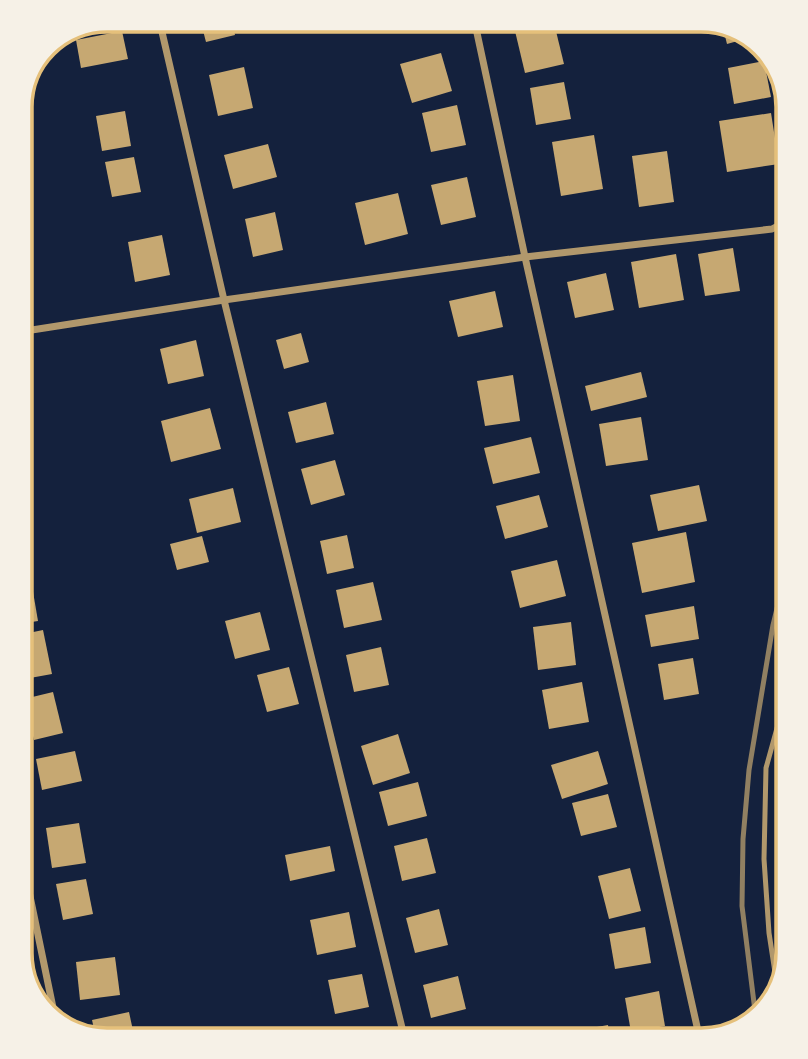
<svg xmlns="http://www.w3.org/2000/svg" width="808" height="1059" font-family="'IBM Plex Serif',serif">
  <rect width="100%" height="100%" fill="#14213d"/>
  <g fill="#c6a872">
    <path d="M200,19h31l4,16 -29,7z"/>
    <path d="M390,19h36v1l-34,8z"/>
    <path d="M554,23l10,41 -39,9 -10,-42z"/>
    <path d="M722,24l24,7 6,6 -25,7z"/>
    <path d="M122,31l6,28 -47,9 -5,-28z"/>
    <path d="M441,53l11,38 -40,12 -12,-39z"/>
    <path d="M764,61l7,36 -37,7 -6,-36z"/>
    <path d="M244,67l9,41 -35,8 -9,-41z"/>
    <path d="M564,82l7,37 -35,6 -6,-37z"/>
    <path d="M457,105l9,40 -35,7 -9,-39z"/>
    <path d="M125,111l6,35 -29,5 -6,-35z"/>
    <path d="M771,113l8,51 -52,8 -8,-51z"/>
    <path d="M594,135l9,54 -42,7 -9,-54z"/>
    <path d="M268,144l9,33 -44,12 -9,-34z"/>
    <path d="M667,151l7,51 -35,5 -7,-51z"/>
    <path d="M134,157l7,35 -29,5 -7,-35z"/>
    <path d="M467,177l9,40 -35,8 -10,-40z"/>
    <path d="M398,193l10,41 -43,11 -10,-42z"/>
    <path d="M275,212l8,38 -30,7 -8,-38z"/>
    <path d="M162,235l8,40 -35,7 -7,-40z"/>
    <path d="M733,248l7,43 -35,5 -7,-42z"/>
    <path d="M676,254l8,46 -45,8 -8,-46z"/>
    <path d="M606,273l8,37 -39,8 -8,-36z"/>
    <path d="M495,291l8,36 -45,10 -9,-36z"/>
    <path d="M301,333l8,29 -25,7 -8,-29z"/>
    <path d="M196,340l8,36 -36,8 -8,-35z"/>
    <path d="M641,372l6,25 -56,14 -6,-25z"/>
    <path d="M513,375l7,46 -35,5 -8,-45z"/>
    <path d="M326,402l8,32 -38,9 -8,-31z"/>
    <path d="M210,408l11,41 -50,13 -10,-41z"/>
    <path d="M641,417l7,43 -42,6 -7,-42z"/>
    <path d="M531,437l9,36 -47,11 -9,-36z"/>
    <path d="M335,460l10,35 -34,10 -10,-36z"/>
    <path d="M699,485l8,36 -49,10 -8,-36z"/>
    <path d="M233,488l8,34 -44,11 -8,-34z"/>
    <path d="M539,495l9,32 -43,12 -9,-33z"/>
    <path d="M686,532l9,50 -53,11 -10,-50z"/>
    <path d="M347,535l7,33 -27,6 -7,-33z"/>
    <path d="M202,536l7,26 -32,8 -7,-26z"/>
    <path d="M557,560l9,36 -46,12 -9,-37z"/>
    <path d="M31,580l7,41 -19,3v-42z"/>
    <path d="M373,582l9,38 -38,8 -8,-38z"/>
    <path d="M694,606l5,33 -48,8 -6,-32z"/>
    <path d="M260,612l10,38 -35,9 -10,-38z"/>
    <path d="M571,622l5,43 -38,5 -5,-43z"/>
    <path d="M43,630l9,44 -33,6v-45z"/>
    <path d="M381,647l8,38 -35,7 -8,-37z"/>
    <path d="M693,658l6,36 -35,6 -6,-36z"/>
    <path d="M289,667l10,37 -32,8 -10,-37z"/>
    <path d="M582,682l7,40 -40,7 -7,-39z"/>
    <path d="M53,692l10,41 -29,7 -10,-41z"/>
    <path d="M398,734l12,39 -37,12 -12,-39z"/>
    <path d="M75,751l7,30 -40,9 -6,-31z"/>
    <path d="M598,751l10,33 -46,15 -11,-34z"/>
    <path d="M418,782l9,34 -39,10 -9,-34z"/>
    <path d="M608,794l9,33 -36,9 -9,-33z"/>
    <path d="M79,823l7,40 -34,5 -6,-40z"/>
    <path d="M789,832v55h-3l-5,-54z"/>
    <path d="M427,838l9,35 -34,8 -8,-35z"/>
    <path d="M330,846l5,25 -45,10 -5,-26z"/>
    <path d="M630,868l11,43 -32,8 -11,-43z"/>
    <path d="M86,879l7,35 -30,6 -7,-36z"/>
    <path d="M439,909l9,36 -33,8 -9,-35z"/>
    <path d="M349,912l7,35 -39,8 -7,-35z"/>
    <path d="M645,927l6,36 -36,6 -6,-35z"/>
    <path d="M115,957l5,38 -40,5 -4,-38z"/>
    <path d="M362,974l7,33 -34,7 -7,-34z"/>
    <path d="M458,976l8,33 -35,9 -8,-33z"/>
    <path d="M659,991l6,35 -34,6 -6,-34z"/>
    <path d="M129,1012l6,28h-34l-5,-2 -4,-18z"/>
    <path d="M608,1025l2,15h-40l-1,-8z"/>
  </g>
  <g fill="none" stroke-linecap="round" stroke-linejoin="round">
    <path stroke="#b1986c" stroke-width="5" d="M778,992l-9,-59 -5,-74 2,-91 23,-83"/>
    <g stroke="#b1986c" stroke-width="7">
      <path d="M159,19l65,281 181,740"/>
      <path d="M474,19l51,238 175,783"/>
      <path d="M19,332l205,-32 301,-43 247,-28 17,-9"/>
      <path d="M19,843l37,179"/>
    </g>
    <path stroke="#918062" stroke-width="5" d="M756,1019l-14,-113 1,-67 6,-69 24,-145 16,-66"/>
  </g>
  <path d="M0 0H808V1059H0ZM107 32H701A75 75 0 0 1 776 107V953A75 75 0 0 1 701 1028H107A75 75 0 0 1 32 953V107A75 75 0 0 1 107 32Z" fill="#f6f1e7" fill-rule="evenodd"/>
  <path fill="none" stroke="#e5c07b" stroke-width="3.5" d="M107 32H701A75 75 0 0 1 776 107V953A75 75 0 0 1 701 1028H107A75 75 0 0 1 32 953V107A75 75 0 0 1 107 32Z"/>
</svg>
